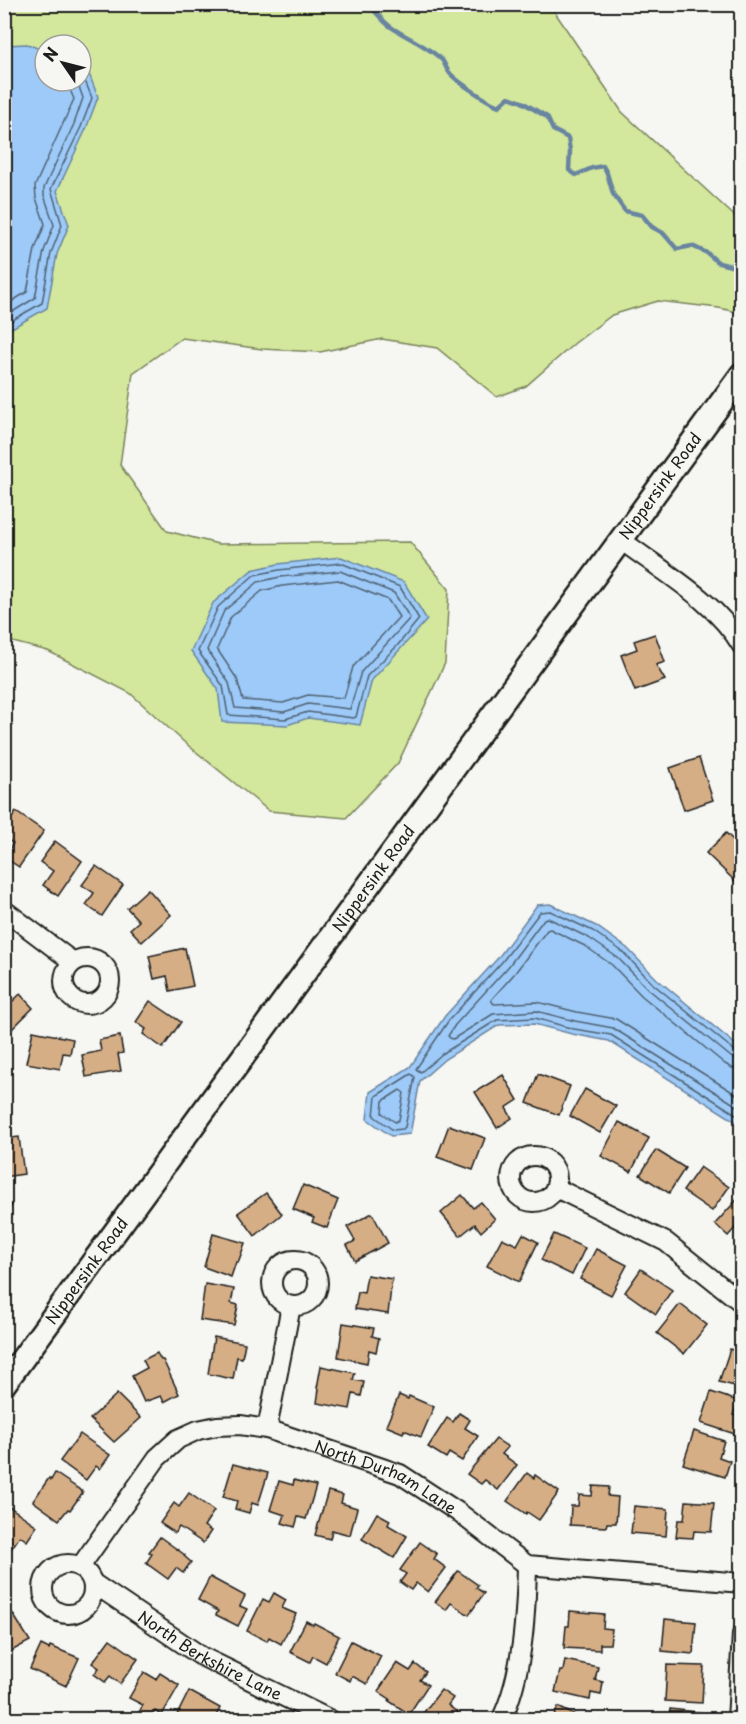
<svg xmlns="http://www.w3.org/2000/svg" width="746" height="1724" font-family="'Playpen Sans',sans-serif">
  <rect width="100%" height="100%" fill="#f6f6f2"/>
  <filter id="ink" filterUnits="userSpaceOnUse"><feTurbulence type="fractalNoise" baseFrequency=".0167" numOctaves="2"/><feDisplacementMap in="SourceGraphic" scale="12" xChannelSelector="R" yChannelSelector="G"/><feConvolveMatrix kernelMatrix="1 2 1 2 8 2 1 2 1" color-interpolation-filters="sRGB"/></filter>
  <g filter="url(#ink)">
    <path fill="#d3e89c" stroke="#78825c" stroke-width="1.5" fill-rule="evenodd" d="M5,5h545l72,107 119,110v91l-22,-5 -61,-7 -46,14 -37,28 -49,43 -29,11 -60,-49 -55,-9 -62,13 -58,-3 -80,-11 -49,35 -13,92 47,66 51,13 192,-2 39,47 -4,74 -47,100 -52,55 -77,-7 -85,-69 -54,-49 -82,-42 -43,-11zM45,45h36v36h-36z"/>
    <g fill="#9dcaf8" stroke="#6984a0" stroke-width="1.5">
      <path d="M27,44l18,7v30h36v-17l5,2 12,31 -12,32 -29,62 12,34 -12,29 -10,54 -42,24v-287z"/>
      <path d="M341,557l63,25 23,38 -55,60 -12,45 -52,-7 -21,7 -65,-3 -4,-33 -27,-38 22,-48 39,-33 26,-6z"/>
      <path d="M550,904l46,22 31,22 30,31 84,70v76l-132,-84 -37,-7 -38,-10 -35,1 -54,34 -25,22 -10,53 -19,2 -24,-17 3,-27 40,-25 35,-51 53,-58 39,-53z"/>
    </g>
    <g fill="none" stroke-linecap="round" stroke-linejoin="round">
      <g stroke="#506274" stroke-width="1.5">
        <path d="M4,306l23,-14 8,-43 10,-25 -9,-26 -1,-12 39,-87 -8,-18"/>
        <path d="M4,317l31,-19 9,-47 10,-26 -10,-30v-7l30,-64 9,-26 -6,-17"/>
        <path d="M4,325l38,-22 9,-50 11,-28 -11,-36 30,-62 11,-29 -11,-27"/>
        <path d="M341,563l59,24 19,32 -22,27 -30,30 -11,41 -3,1 -45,-6 -23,7 -57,-4 -5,-29 -25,-35 20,-44 36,-32 25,-5z"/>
        <path d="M340,571l54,22 16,25 -49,54 -11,37 -42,-5 -24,8 -49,-4 -6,-25 -22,-33 17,-39 34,-29 22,-5z"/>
        <path d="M338,580l50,20 11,17 -46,50 -9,31 -36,-3 -25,8 -40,-3 -6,-21 -20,-30 14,-32 31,-26 20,-5z"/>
        <path d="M742,1053l-7,-2 -82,-67 -30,-32 -30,-21 -43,-20 -10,1 -38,50 -53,58 -33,49 5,3 21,-18 55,-34 38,-2 39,11 37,6 131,83"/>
        <path d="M742,1060l-11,-3 -83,-68 -30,-31 -29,-20 -41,-20 -4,1 -36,48 -53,58 -7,11 2,2 3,1 40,-25 43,-3 39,10 38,7 129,81"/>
        <path d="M742,1069l-10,-1 -7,-4 -83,-68 -30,-31 -27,-19 -35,-17 -3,1 -32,43 -24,27 3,4 43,-2 40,10 39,7 126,79"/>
        <path d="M411,1074l4,3 -10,50 -2,2 -10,1 -19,-14 2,-20z"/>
        <path d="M400,1090l4,3 -5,27 -4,2 -13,-9 1,-12z"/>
      </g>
      <path stroke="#6984a0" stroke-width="4.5" d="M367,4c9,7 15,17 24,23 16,11 37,19 51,33 3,3 4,9 7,12 5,8 41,31 50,34l10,-9 13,5 25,15 6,13 15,8 2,13 -1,19 7,5 16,-7 11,-2 4,7 6,21 12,17 17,4 10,12 11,6 14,16 15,-3 15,7 12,10 16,4 7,11"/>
    </g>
    <g fill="#d5ae86" stroke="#1c1c1c" stroke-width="1.5">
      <path d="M655,634l10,28 -9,3 9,15 -30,11 -14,-36 16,-6 -3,-8z"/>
      <path d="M699,758l14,42 -29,10 -14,-42z"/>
      <path d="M16,812l28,19 -25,36 -15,-10 9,-14 -9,-5v-9z"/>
      <path d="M726,833l16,16v29l-5,5 -31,-30z"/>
      <path d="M55,841l27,20 -24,35 -15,-11 10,-14 -13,-9z"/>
      <path d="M96,866l27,19 -21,31 -16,-11 8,-12 -12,-8z"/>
      <path d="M148,889l23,26 -29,27 -12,-13 9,-8 -12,-13z"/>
      <path d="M185,948l8,38 -23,5 -3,-15 -13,3 -5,-23z"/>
      <path d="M20,994l13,14 -28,28 -1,-37 6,5z"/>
      <path d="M150,1001l31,21 -18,26 -20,-14 3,-5 -10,-7z"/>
      <path d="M33,1031l40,8 -3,15 -7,-1 -3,16 -34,-6z"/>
      <path d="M120,1036l3,17 -5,1 3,17 -35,6 -4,-22 19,-4 -2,-11z"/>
      <path d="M538,1074l32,12 -11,29 -32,-12z"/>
      <path d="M503,1075l15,25 -12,8 6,10 -15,10 -22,-36z"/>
      <path d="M585,1089l31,17 -16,27 -30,-17z"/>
      <path d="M619,1122l30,16 -18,34 -30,-16z"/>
      <path d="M449,1125l36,13 -12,32 -36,-13z"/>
      <path d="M19,1137l5,37 -20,3v-38z"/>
      <path d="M656,1150l29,18 -16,25 -29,-18z"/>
      <path d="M700,1167l29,20 -17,24 -29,-20z"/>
      <path d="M303,1185l35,15 -11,28 -15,-6 2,-4 -21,-9z"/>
      <path d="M266,1193l16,21 -27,22 -17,-23z"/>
      <path d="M742,1194v38l-6,-5 -8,9 -13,-12z"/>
      <path d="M462,1195l11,13 8,-6 14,17 -14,13 -6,-8 -15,12 -19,-23z"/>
      <path d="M4,1202l8,3 -8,15z"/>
      <path d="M372,1213l16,30 -33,18 -8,-16 8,-4 -8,-14z"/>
      <path d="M213,1234l32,9 -7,20 -2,-1 -5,15 -27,-10z"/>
      <path d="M523,1234l15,8 -19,40 -32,-16 15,-28 15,7z"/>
      <path d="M554,1234l31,14 -13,27 -31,-15z"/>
      <path d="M596,1249l31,16 -16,30 -31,-16z"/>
      <path d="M641,1269l31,21 -16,24 -31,-22z"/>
      <path d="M367,1275l25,4 -4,35 -33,-5 3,-17 6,1z"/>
      <path d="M205,1284l29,5 -3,14 7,2 -4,20 -34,-5z"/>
      <path d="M680,1304l27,21 -23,29 -27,-21z"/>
      <path d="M343,1323l31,5 -2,8 7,2 -3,14 -7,-2 -2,13 -29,-6z"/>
      <path d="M214,1337l31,6 -3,15 -5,-1 -4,22 -25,-5z"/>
      <path d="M730,1349l12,4v35l-23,-6z"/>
      <path d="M157,1353l4,7h2l16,34 -15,8 -3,-6 -17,6 -12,-26 15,-8 -4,-8z"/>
      <path d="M321,1366l34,7 -2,7 11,2 -3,14 -8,-2 -3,15 -33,-6 2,-14 -2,-1z"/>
      <path d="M711,1392l27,9 -5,14 9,3 -4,17 -37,-12z"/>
      <path d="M117,1394l24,24 -27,24 -24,-23z"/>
      <path d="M399,1395l9,4 1,-3 25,11 -13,30 -17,-7 -1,3 -17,-7z"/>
      <path d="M459,1413l11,7 -5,8 13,8 -16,25 -13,-8 -3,5 -18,-11 19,-29 6,4z"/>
      <path d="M694,1431l30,10 -5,16 11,4 -5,16 -42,-13z"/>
      <path d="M80,1434l30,21 -10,14 -4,-3 -10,14 -26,-19z"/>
      <path d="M496,1439l12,8 -6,7 15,11 -19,25 -13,-10 -4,4 -14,-10z"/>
      <path d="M233,1464l35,9 -10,32 -6,-2 -3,10 -14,-4 2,-8 -14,-4z"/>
      <path d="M55,1473l28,19 -13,18 -2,-1 -9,11 -26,-19 16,-23 2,2z"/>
      <path d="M527,1473l7,5 1,-3 24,17 -20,28 -12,-8 -1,2 -19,-13z"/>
      <path d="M294,1480l22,6 -10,33 -8,-2 -3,10 -13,-4 3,-8 -15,-5 9,-29 14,4z"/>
      <path d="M593,1486l16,1 -1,9 10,1 -2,26h-9l-1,4 -36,-2 1,-19h7l1,-11 13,1z"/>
      <path d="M328,1491l15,4 -2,8 16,5 -7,27 -18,-5 -2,9 -15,-4z"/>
      <path d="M189,1493l25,18 -10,15 7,5 -8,12 -24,-16 -4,6 -15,-10 14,-20 5,4z"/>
      <path d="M686,1501l28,2 -3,29 -17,-1 -1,7 -17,-1 2,-17h6z"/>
      <path d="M7,1505l30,21 -10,15 -7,-5 -9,13 -7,-4v-36z"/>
      <path d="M634,1506l34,3 -2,27 -35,-3z"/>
      <path d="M377,1513l13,7 -2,5 19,11 -13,22 -32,-19z"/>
      <path d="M160,1537l25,18 -1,1 7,6 -8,11 -7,-5 -8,11 -22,-16 6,-9 -3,-2z"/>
      <path d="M420,1542l17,12 -3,5 12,9 -18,24 -12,-9 -5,7 -11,-8 6,-8 -6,-4z"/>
      <path d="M4,1564l7,1 -4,17h-3z"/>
      <path d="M458,1571l20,14 -2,3 8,5 -15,22 -18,-12 -5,7 -11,-8z"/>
      <path d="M210,1577l35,19 -5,10 7,3 -9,17 -22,-11 2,-4 -20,-11z"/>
      <path d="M274,1593l12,7 -4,8 14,6 -15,30 -12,-7 -2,4 -20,-10 16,-32 6,3z"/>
      <path d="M11,1611l19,30 -26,14v-40z"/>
      <path d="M570,1611l34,3 -1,14 9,1 -2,15h-10v6l-36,-2 2,-22h3z"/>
      <path d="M665,1619l31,3 -3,32 -31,-3z"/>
      <path d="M306,1621l7,4 1,-2 25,13 -13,27 -13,-7 -3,6 -20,-10z"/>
      <path d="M110,1639l28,20 -18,25 -10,-8 -5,6 -11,-8 5,-6 -7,-5z"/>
      <path d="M351,1641l30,15 -14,28 -15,-8 -2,5 -15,-8z"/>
      <path d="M41,1645l8,4 1,-3 29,12 -13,28 -36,-17z"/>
      <path d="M565,1660l33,7 -3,13 8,2 -2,13 -10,-2 -1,7 -35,-8 5,-21h3z"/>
      <path d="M397,1663l13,8 5,-7 11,8 -6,8 8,5 -19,29 -20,-13 1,-2 -12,-8z"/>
      <path d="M667,1665l37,1 -2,37 -37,-2z"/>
      <path d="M144,1672l12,7 4,-6 19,12 -17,30 -7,-4 -5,9 -12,-6 5,-9 -14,-7z"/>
      <path d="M441,1690l12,8 -5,7 10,8 -4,7h-36z"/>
      <path d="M189,1691l31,17 -6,12 -39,-1z"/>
      <path d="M558,1707l25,12 -31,1z"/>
      <path d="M670,1709l35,4 -1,7h-35z"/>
      <path d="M233,1712l15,8h-18z"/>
    </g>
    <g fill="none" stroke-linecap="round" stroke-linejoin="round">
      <g stroke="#1c1c1c" stroke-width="22">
        <g id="minor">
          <path d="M621,540c41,31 95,61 121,106"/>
          <path d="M4,910l69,52"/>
          <circle cx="87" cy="981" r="23"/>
          <circle cx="534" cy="1179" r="23"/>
          <path d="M556,1188l110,54 76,61"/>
          <circle cx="295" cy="1283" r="23"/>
          <path d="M267,1429l24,-123"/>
          <circle cx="68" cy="1589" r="25"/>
          <path id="s1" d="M80,1567l77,-109 21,-19 20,-9 19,-4 23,-1 27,4 133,45 58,38 69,53 215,18"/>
          <path id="s2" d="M93,1583l108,73 130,64"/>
          <path d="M501,1720c22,-44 25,-107 26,-155"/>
          <path d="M737,1720l5,-86"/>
        </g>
      </g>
      <g stroke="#1c1c1c" stroke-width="27">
        <g id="tertiary">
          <path id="s3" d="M4,1384l738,-1010"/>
        </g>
      </g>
      <use href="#minor" stroke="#f6f6f2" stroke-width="18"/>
      <use href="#tertiary" stroke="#f6f6f2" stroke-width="22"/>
    </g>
  </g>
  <g text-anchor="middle" stroke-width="6" stroke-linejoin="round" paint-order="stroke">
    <g font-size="16" fill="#1c1c1c" stroke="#f6f6f2">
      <text dy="6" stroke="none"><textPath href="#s3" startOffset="1112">Nippersink Road</textPath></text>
      <text dy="6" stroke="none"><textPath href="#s3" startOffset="626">Nippersink Road</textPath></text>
      <text dy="6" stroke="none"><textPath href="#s3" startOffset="140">Nippersink Road</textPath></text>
      <text dy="6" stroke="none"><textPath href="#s1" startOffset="382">North Durham Lane</textPath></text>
      <text dy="6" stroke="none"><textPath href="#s2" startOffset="138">North Berkshire Lane</textPath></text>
    </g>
  </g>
  <rect width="746" height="1724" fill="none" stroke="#f6f6f2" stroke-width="24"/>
  <rect x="12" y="12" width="722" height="1700" fill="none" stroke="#1c1c1c" stroke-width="2" filter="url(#ink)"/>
  <g transform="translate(63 63) rotate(305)"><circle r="28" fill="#f6f6f2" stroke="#9f9f9c" stroke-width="1.5"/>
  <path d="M0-4.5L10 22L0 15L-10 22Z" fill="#1c1c1c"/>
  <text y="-9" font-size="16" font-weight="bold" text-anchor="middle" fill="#1c1c1c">N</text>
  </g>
</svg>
